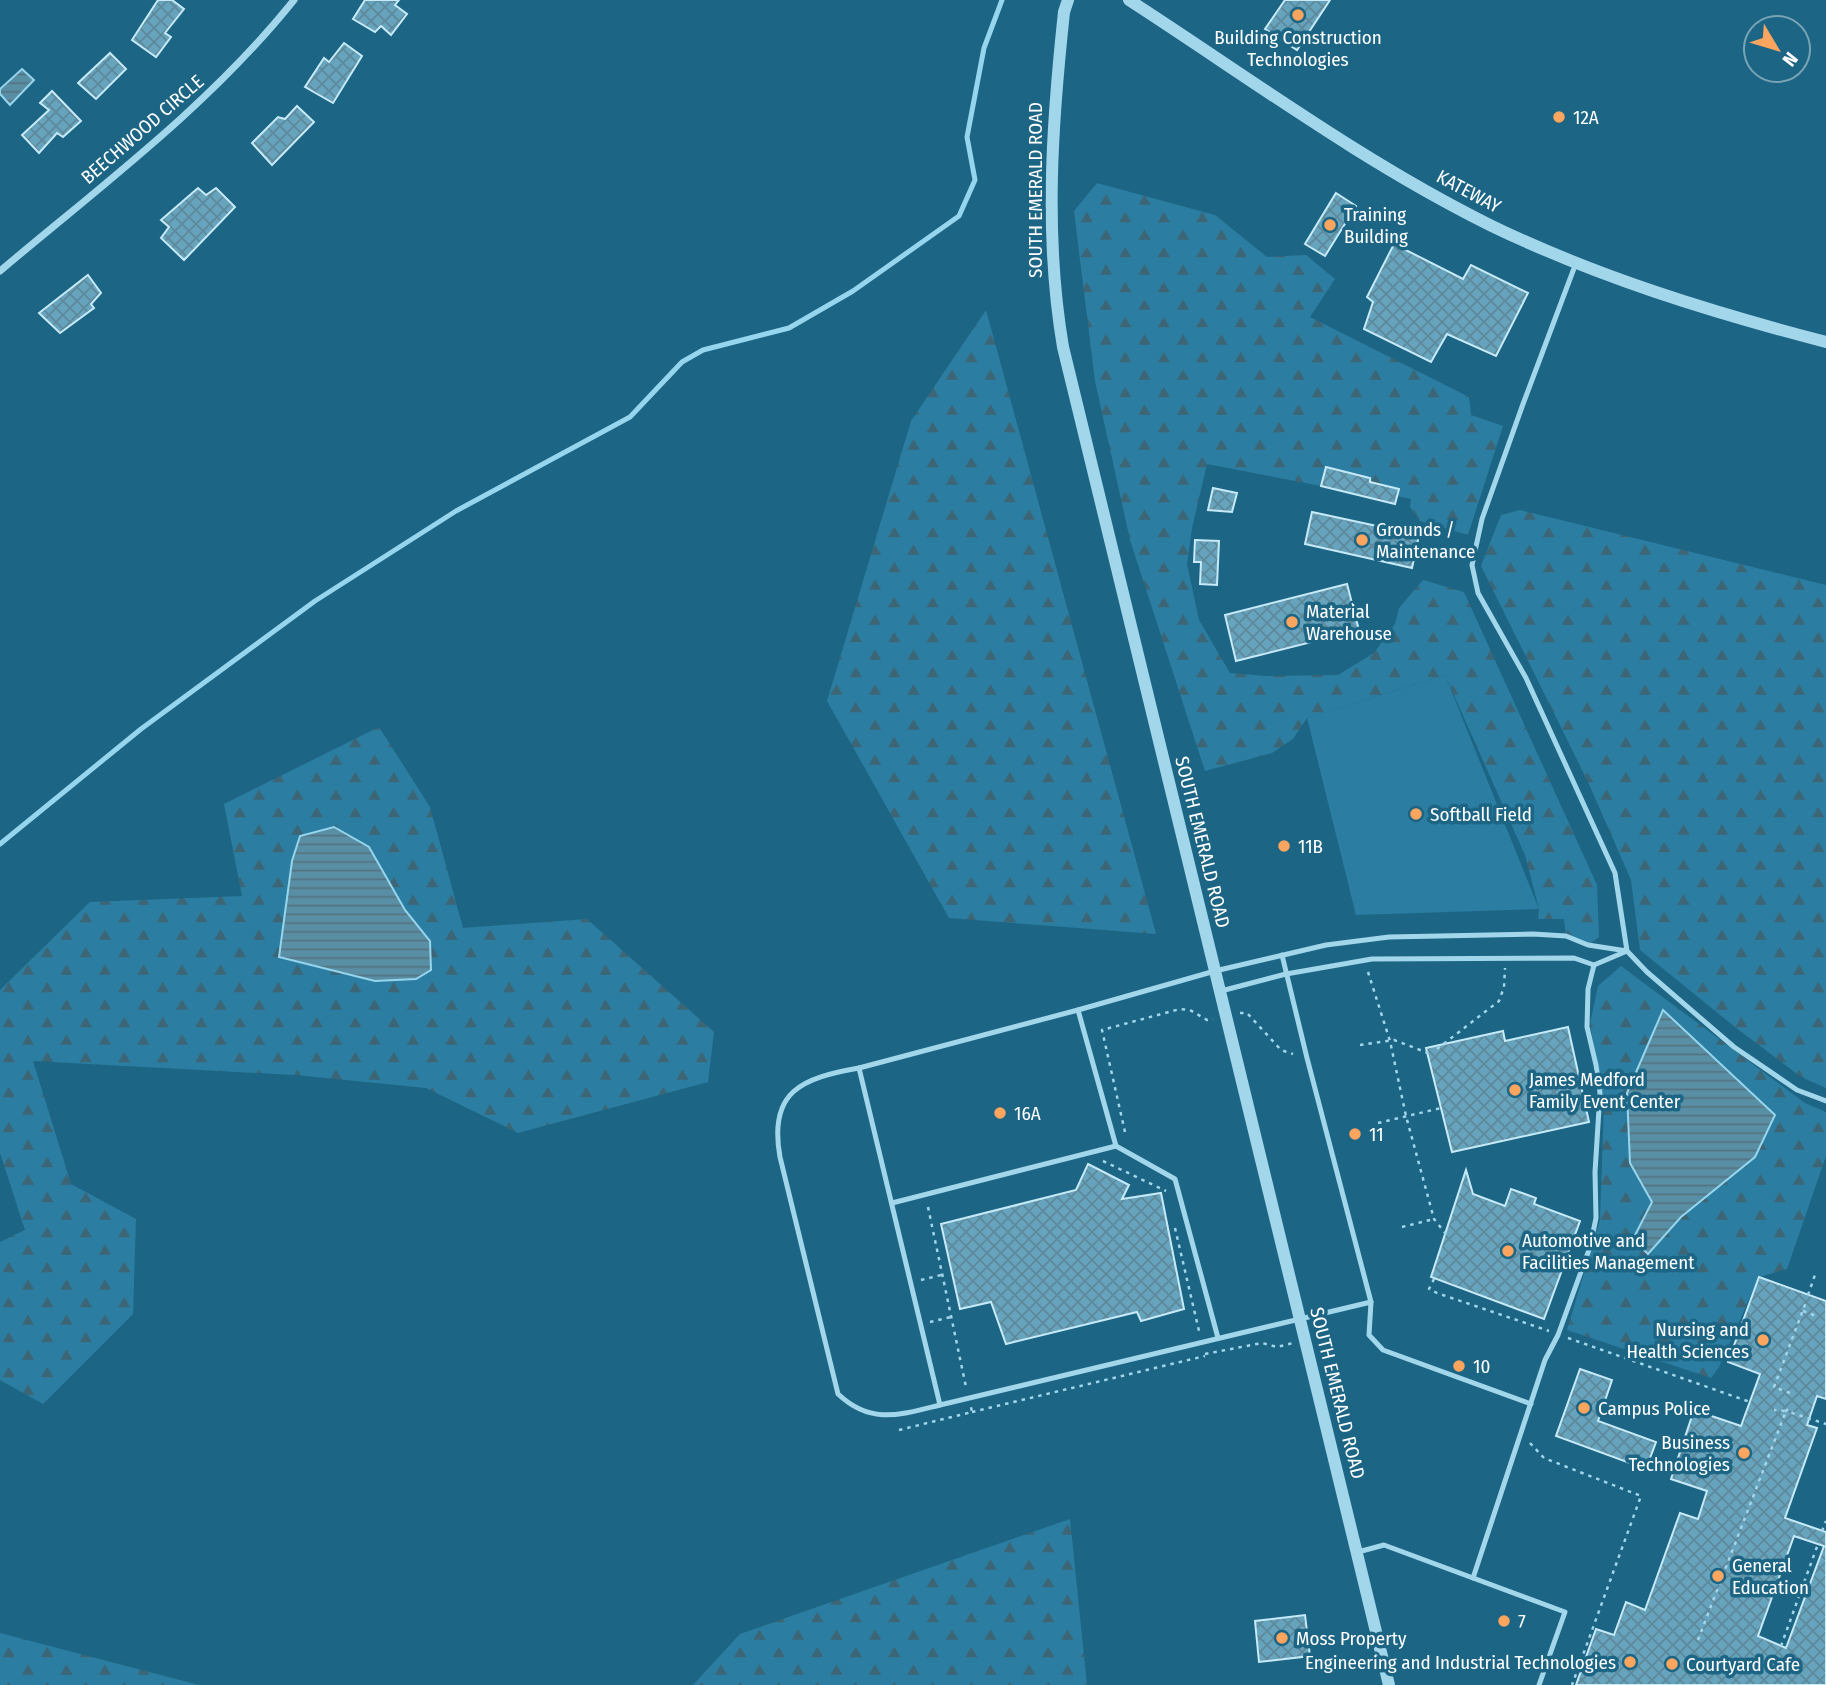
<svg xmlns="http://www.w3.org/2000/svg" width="1826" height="1685" font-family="'Fira Sans Condensed',sans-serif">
  <defs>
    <pattern id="forest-firs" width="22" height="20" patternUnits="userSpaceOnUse" patternTransform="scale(1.75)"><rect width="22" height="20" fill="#2b7ea1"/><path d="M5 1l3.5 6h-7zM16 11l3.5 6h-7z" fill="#3c6576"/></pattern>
    <pattern id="water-rules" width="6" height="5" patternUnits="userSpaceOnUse" patternTransform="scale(1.75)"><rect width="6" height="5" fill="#598fa5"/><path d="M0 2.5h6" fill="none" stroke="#547481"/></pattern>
    <pattern id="building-cross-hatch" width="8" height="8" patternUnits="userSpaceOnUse" patternTransform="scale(1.75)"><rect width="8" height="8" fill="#66a3bc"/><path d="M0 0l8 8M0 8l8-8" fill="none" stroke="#5e899a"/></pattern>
  </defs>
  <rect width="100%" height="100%" fill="#1c6584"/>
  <g fill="url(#forest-firs)">
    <path d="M1097,183l118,32 52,42 39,-2 29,24 -25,38 159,80 2,18 32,11 -35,109 -48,-14 -10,-14 1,-8 -14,-3 -27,-14v-4l-49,8 -114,-22 -15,64 -5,36 12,56 31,53 36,3 72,-1 36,-22 21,-29 4,-16 24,-28 41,12 133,293 2,52 -11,8 -22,-9 -2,-17h-26l1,-10 -14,-54 -80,-180 -138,43 -14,21 -21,14 -67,18 -75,-231 -35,-159 -21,-170z"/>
    <path d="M986,310l170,624 -207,-16 -122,-217 84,-280z"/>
    <path d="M1520,510l306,75v503l-25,-11 -66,-50 -95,-77 -9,-70 -43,-98 -107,-216 20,-51z"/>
    <path d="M379,727l51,80 33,121 124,-9 127,113 -6,50 -190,51 -92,-45 -131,-13 -262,-14 38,123 65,35 -3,95 -90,90 -43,-24v-138l25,-12 -25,-77v-163l90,-88 152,-6 -18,-92z"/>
    <path d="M1621,966l184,137 21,9v44l-39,113 -28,8 -40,90 -8,11 -144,-48 33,-110 4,-115 -14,-81 8,-38z"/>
    <path d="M1070,1519l17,166h-394l47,-51z"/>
    <path d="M0,1633l199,52h-199z"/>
  </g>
  <path fill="#2b7ea1" d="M1445,675l94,234 -183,6 -49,-197z"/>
  <g fill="url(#water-rules)" stroke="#95d5ed" stroke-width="2">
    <path d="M22,69l12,11 -24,25 -10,-11v-5z"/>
    <path d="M334,827l35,20 36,63 25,31 1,29 -15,9 -41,2 -96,-24 13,-96 8,-25z"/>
    <path d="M1663,1010l112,105 -20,42 -74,60 -33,37 -15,-15 19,-37 -22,-39 -3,-70z"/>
  </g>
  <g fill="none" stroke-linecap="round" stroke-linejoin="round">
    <path stroke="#95d5ed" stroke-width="5" d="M0,844l141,-115 174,-128 141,-90 174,-94 52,-55 21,-12 86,-22 64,-37 106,-75 16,-36 -8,-43 17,-89 18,-48"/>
  </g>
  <g fill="url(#building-cross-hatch)" stroke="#c6eaf8" stroke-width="2" fill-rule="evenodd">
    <path d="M158,0h14l12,9 -19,24 6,4 -15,20 -24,-17z"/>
    <path d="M365,0h34l-4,5 12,9 -16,21 -10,-9 -6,6 -22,-13z"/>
    <path d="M1285,0h45l-33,50 -32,-21z"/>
    <path d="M344,43l18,13 -29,47 -28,-16 19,-29 5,4z"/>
    <path d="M110,53l16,16 -30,30 -18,-16z"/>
    <path d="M52,91l29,30 -18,16 -6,-4 -18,20 -17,-18 27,-25 -9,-7z"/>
    <path d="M297,106l17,16 -42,43 -20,-22 26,-26 7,2z"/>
    <path d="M198,188l8,7 10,-7 19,19 -51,53 -23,-22 8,-11 -8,-7z"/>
    <path d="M1336,193l20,13 -31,50 -20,-12z"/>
    <path d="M1394,244l69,35 8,-14 57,28 -32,63 -49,-22 -16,28 -67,-33 9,-27 -6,-5z"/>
    <path d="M88,275l13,18 -10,11 3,4 -34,25 -21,-20z"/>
    <path d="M1326,467l44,11v4l29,7 -4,15 -74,-18z"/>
    <path d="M1213,488l24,5 -5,19 -24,-2z"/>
    <path d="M1312,512l107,23 -7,33 -107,-24z"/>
    <path d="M1195,540l24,1 -2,44 -17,-1 1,-22h-7z"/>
    <path d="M1347,584l12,46 -123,31 -11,-46z"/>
    <path d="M1568,1027l21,95 -137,30 -26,-104 77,-17 2,10z"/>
    <path d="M1088,1164l41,21 -7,14 39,-6 23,116 -43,12 -4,-9 -131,32 -15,-42 -31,7 -19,-85 135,-34z"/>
    <path d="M1466,1170l7,24 32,12 6,-17 25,9 -2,6 46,17 -36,98 -113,-42z"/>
    <path d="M1759,1277l67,24v98l-9,-3 -10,29 10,3 -32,90 41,14v153h-250l20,-56 18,6 12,-33 19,8 35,-97 18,6 9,-28 -36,-12 23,-69 47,16 19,-52 -32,-12zM1794,1536l30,10 -38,102 -28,-12z"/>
    <path d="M1580,1369l32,11 -14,41 58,21 -10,27 -90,-33z"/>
    <path d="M1305,1615l5,41 -51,6 -4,-41z"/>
  </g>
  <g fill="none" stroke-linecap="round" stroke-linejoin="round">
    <g stroke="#a2d6eb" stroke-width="2.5" stroke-dasharray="3.5 5" stroke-linecap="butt">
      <path d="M1368,972l22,69 16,75 28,103 15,19"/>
      <path d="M1240,1013h7l34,37 12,4"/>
      <path d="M1360,1045l34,-5 34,13"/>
      <path d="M1437,1049l62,-48 5,-14 1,-19"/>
      <path d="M1378,1123l63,-15"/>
      <path d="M1125,1132l-23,-102 78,-21 10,1 17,10 6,-1"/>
      <path d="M1103,1161l63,30"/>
      <path d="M928,1207l38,180"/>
      <path d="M1402,1227l32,-8"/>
      <path d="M1175,1228l24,103"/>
      <path d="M1434,1279l-5,10 8,4 112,38"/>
      <path d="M921,1280l20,-5"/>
      <path d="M1808,1295l8,-23"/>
      <path d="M1803,1311l16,6"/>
      <path d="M930,1322l21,-5"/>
      <path d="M1568,1338l182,64"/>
      <path d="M1205,1354l57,-11 15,4 16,-4"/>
      <path d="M1790,1393l-16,-6 32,-85"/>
      <path d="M1788,1409l-2,2 40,13"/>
      <path d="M972,1412l233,-56"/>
      <path d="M899,1430l73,-18 -1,-5"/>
      <path d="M1530,1443l14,15 97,38 -69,189"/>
      <path d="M1822,1531l4,-10"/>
      <path d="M1698,1640l88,-229 -12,-1"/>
      <path d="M1781,1646l37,-102"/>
    </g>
    <g stroke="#a2d6eb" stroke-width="5">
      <path d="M1576,263l-53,141 -41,115 -10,46 6,28 48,85 89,195 12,78 20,21 87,75 63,43 29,11"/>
      <path d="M1282,955l25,103 64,244 -2,33 14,15 148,54"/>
      <path d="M1221,991l65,-17 86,-15 202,-1 20,7 33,-14"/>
      <path d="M1078,1010l38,136 59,33 43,159"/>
      <path d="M859,1068c-57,10 -91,23 -79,89l58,237c33,31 61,21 102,11"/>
      <path d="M892,1203l224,-57"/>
      <path d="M1371,1302l-431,103 -81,-337 219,-58 137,-39 111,-26 63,-8 144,-3 33,2 22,9 39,6"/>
      <path d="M1358,1552l26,-7 181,67 -26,73"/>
      <path d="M1473,1578l72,-218 13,-25 32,-88 6,-29 -1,-46 5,-79 -4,-28 -9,-38 1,-38 6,-24"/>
    </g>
    <path stroke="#a2d6eb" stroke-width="7" d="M0,271c102,-86 210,-166 294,-271"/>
    <g stroke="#a2d6eb" stroke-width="12">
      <path d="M1068,0l-4,12c-12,112 -20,223 -1,335l326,1338"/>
      <path d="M1129,0c119,77 234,162 361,225 107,52 221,87 336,117"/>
    </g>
  </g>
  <g fill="#fca55f" stroke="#1c6584" stroke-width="2.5">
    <circle cx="1298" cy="15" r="7"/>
    <circle cx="1559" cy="117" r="7"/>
    <circle cx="1330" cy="225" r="7"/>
    <circle cx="1362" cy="540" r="7"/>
    <circle cx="1292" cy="622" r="7"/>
    <circle cx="1416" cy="814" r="7"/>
    <circle cx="1284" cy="846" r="7"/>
    <circle cx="1515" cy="1090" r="7"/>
    <circle cx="1000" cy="1113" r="7"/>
    <circle cx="1355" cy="1134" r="7"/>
    <circle cx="1508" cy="1251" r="7"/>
    <circle cx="1763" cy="1340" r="7"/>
    <circle cx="1459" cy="1366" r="7"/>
    <circle cx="1584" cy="1408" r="7"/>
    <circle cx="1744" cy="1453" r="7"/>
    <circle cx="1718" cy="1576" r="7"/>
    <circle cx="1504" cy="1621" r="7"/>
    <circle cx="1282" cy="1638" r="7"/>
    <circle cx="1630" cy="1662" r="7"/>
    <circle cx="1672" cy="1664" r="7"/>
  </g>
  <g text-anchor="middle" stroke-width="7" stroke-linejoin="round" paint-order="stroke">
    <g font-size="19" fill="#fff" stroke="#1c6584" text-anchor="start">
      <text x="1298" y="44" text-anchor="middle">Building Construction<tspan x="1298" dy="22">Technologies</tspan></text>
      <text x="1573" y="124">12A</text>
      <text x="1344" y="221">Training<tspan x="1344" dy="22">Building</tspan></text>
      <text x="1376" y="536">Grounds /<tspan x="1376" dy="22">Maintenance</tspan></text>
      <text x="1306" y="618">Material<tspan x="1306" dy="22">Warehouse</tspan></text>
      <text x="1430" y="821">Softball Field</text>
      <text x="1298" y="853">11B</text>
      <text x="1529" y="1086">James Medford<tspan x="1529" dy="22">Family Event Center</tspan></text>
      <text x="1014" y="1120">16A</text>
      <text x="1369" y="1141">11</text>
      <text x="1522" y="1247">Automotive and<tspan x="1522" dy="22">Facilities Management</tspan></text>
      <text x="1749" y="1336" text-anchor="end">Nursing and<tspan x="1749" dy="22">Health Sciences</tspan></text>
      <text x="1473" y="1373">10</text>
      <text x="1598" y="1415">Campus Police</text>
      <text x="1730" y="1449" text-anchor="end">Business<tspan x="1730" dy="22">Technologies</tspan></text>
      <text x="1732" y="1572">General<tspan x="1732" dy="22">Education</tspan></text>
      <text x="1518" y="1628">7</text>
      <text x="1296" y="1645">Moss Property</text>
      <text x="1616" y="1669" text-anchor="end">Engineering and Industrial Technologies</text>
      <text x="1686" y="1671">Courtyard Cafe</text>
    </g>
    <g font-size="19" fill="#fff" stroke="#1c6584">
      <text transform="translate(142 129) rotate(-41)" y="7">BEECHWOOD CIRCLE</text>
      <text transform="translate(1035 190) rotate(-90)" y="7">SOUTH EMERALD ROAD</text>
      <text transform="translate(1469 191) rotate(28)" y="7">KATEWAY</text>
      <text transform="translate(1203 842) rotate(76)" y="7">SOUTH EMERALD ROAD</text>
      <text transform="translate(1338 1393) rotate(76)" y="7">SOUTH EMERALD ROAD</text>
    </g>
  </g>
  <g transform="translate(1777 49) rotate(128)"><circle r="33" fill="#1c6584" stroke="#77a3b5" stroke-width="2"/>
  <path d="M0-5L12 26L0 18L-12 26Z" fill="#fca55f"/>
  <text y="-10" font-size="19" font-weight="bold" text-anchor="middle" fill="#ffffff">N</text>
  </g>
</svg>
